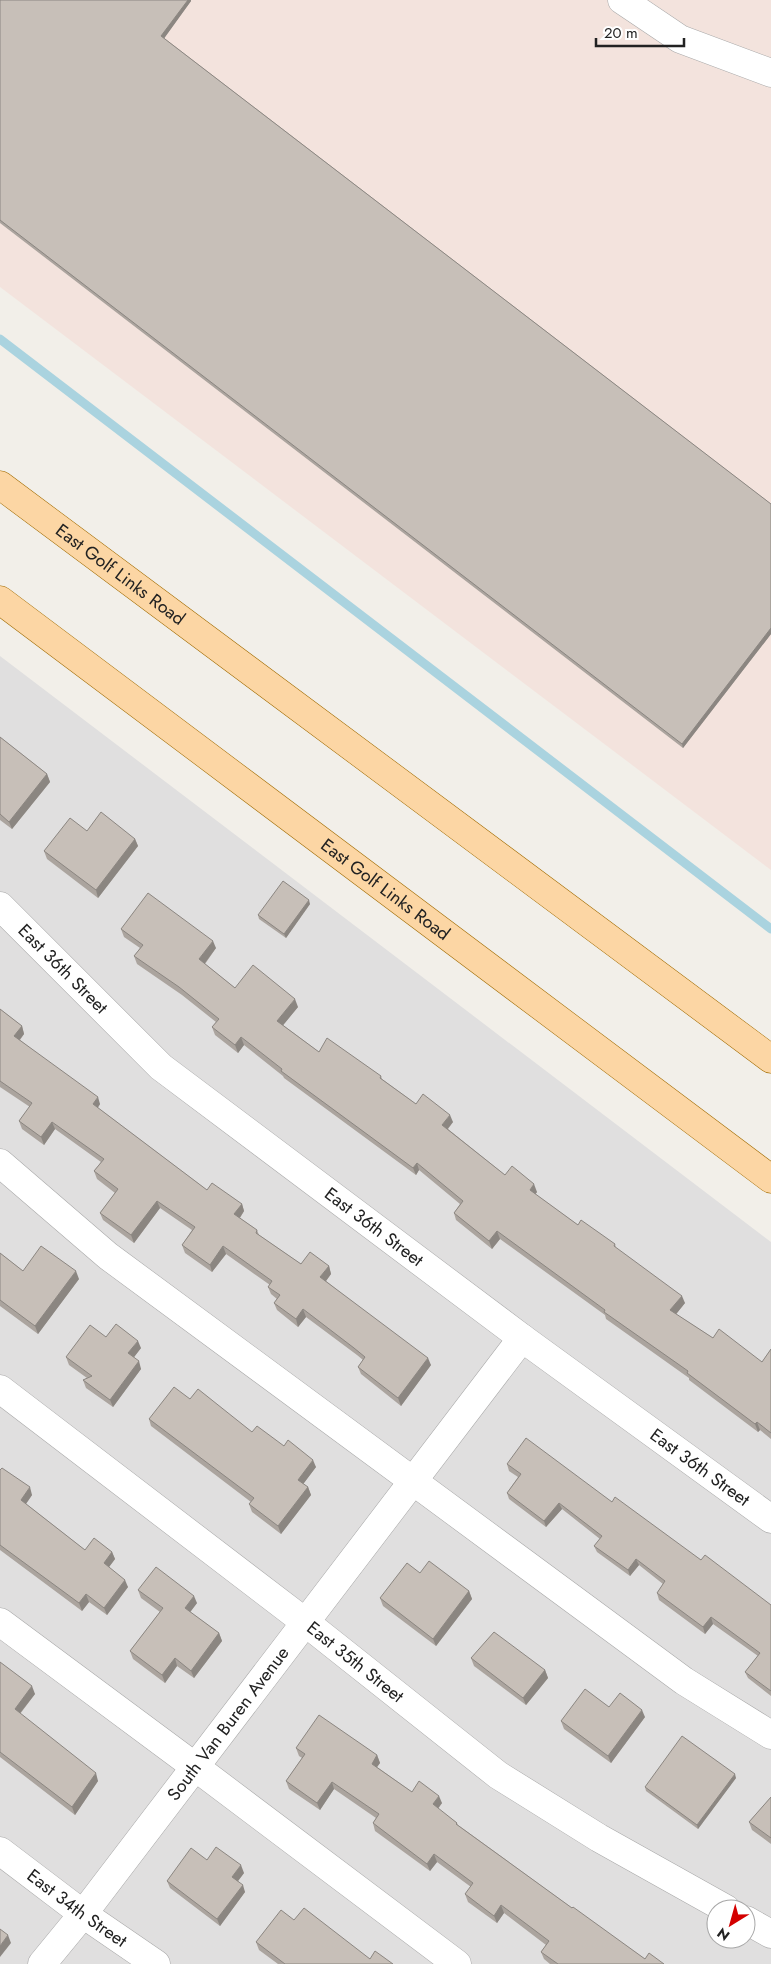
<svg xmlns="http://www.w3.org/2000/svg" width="771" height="1964" font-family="Jost,sans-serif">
  <rect width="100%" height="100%" fill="#f2efe9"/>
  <path fill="#e0dfdf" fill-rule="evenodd" d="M0,656l771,586v722h-771zM716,1909h30v30h-30z"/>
  <path fill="#f3e3dd" d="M0,0h771v870l-771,-583z"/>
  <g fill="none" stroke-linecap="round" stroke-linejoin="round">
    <path stroke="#aad3df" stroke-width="9" d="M0,339l771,590"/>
    <g stroke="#a9a9a9" stroke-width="29">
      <g id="minor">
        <path d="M622,0l58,39 91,34"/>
        <path id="s1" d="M0,906l161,161 361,271 249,181"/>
        <path d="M0,1163l108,93 576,425 87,54"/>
        <path id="s2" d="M0,1389l305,233 193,153 101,63 127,71"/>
        <path d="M0,1622l194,144 263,198"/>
        <path id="s3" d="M0,1851l83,63 73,50"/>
        <path d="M746,1920l25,14"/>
        <path id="s4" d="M42,1964l41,-50 439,-576"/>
      </g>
    </g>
    <g stroke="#a06b00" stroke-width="29">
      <g id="major">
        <path id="s5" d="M0,485l771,574"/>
        <path id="s6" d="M0,600l771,579"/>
      </g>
    </g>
    <use href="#minor" stroke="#fff" stroke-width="28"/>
    <use href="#major" stroke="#fcd6a4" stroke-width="28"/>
  </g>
  <g fill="#aba49e">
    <path d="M0,0h191v1l-27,37 607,466v130l-88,114 -683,-525z"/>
    <path d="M0,737l47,37 3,8 -38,47 -12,-9z"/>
    <path d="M87,831l48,8 3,7 -40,52 -51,-39 -3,-8z"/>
    <path d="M310,904l-24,34 -27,-19 -1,-4z"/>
    <path d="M121,929l95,19 -11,16 30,24 63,19 -15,18 36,27 62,24 1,3 34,25 37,18 -5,7 57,46 32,17 -2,2 43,31 37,19 1,4 69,55 -9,11 37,24 49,24 9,-13v90l-11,-9 -2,2 -69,-52v-2l-83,-59 -1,-4 -105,-76 -8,10 -36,-29 -2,-7 6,-9 -41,-34 -3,5 -132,-97 -1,-2 -39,-31 -6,8 -23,-18 -3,-8 4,-5 -34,-27 -45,-31 -3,-8 6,-8 -16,-11z"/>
    <path d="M0,1009l22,17 2,8 -4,6 80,64 -2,4 109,82 35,14 2,7 -4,7 17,12 2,5 42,29 28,2 2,8 -5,7 105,84 -30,41 -40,-32 -3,-7 5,-7 -6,-5 -51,-38 -8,10 -21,-17 -3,-7 3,-4 -6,-5 -3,-7 2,-2 -44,-31 -14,18 -27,-19 -3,-8 10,-15 -32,-22 -26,35 -31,-23 -3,-7 15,-20 -18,-14 -3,-8 7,-9 -46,-33 -11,16 -22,-16 -3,-8 11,-14 -30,-20z"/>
    <path d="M0,1253l23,18 56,8 -41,55 -38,-28z"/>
    <path d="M106,1337l35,11 -7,9 7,12 -28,38 -27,-19 -3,-8 4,-2 -18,-13 -3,-8z"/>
    <path d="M149,1419l103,13 32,14 32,21 -13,17 5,3 3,8 -30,39 -29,-22 -3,-8 2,-2 -100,-76z"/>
    <path d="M507,1464l105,38 89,58 70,45v91l-23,-18 -3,-6 13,-16 -45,-32 -8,10 -46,-34 -2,-7 6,-9 -24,-19 -9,11 -33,-24 -3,-6 6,-7 -38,-30 -16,18 -37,-28 -2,-6 11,-16 -9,-6z"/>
    <path d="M0,1470l32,25 -6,9 59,46 27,2 3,7 -6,8 19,20 -21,28 -18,-13 -7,9 -82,-61z"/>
    <path d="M420,1573l49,18 3,8 -36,47 -53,-40 -3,-8z"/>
    <path d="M138,1590l59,13 -7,9 29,21 3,8 -28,37 -17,-12 -12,17 -32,-24 -3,-8 30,-39 -19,-14z"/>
    <path d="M471,1658l74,12 3,8 -22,27 -52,-39z"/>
    <path d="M0,1662l35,32 -15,20 78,67 -23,34 -75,-58z"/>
    <path d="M609,1707l36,10 -34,46 -47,-34 -3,-8z"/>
    <path d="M296,1748l81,7 3,8 -3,4 35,25 30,11 -4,6 19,14 1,2 114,83 73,51 19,5h-114l-6,-5 -3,-7 5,-7 -42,-32 -7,10 -29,-21 -3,-8 6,-7 -34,-25 -7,9 -55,-40 -2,-8 3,-5 -42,-29 -14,21 -31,-21 -3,-8 16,-23 -3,-2z"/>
    <path d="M736,1778l-38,51 -52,-38 -1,-4z"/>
    <path d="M771,1797v47l-19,-14 -3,-8z"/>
    <path d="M207,1860l37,13 -6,8 7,11 -25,34 -50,-38 -3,-7z"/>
    <path d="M294,1920l76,39 23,5h-115l-19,-14 -3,-8z"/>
  </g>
  <g fill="#8b8681">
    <path d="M188,0h3v1l-28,39 -2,-4z"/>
    <path d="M771,628v6l-88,114 -1,-4z"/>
    <path d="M47,774l3,8 -38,47 -3,-7z"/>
    <path d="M135,839l3,7 -40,52 -2,-8z"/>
    <path d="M309,900l1,4 -24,34 -2,-4z"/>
    <path d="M213,941l3,7 -14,19 -3,-8z"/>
    <path d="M295,999l3,8 -18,22 -3,-8z"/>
    <path d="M22,1026l2,8 -7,9 -3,-7z"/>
    <path d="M241,1037l3,8 -6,8 -3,-8z"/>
    <path d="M98,1097l2,7 -5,7 -2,-7z"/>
    <path d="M450,1115l3,7 -8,10 -3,-7z"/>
    <path d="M52,1122l3,7 -11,16 -3,-8z"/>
    <path d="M417,1163l2,7 -3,5 -3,-7z"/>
    <path d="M534,1184l3,8 -4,6 -3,-8z"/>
    <path d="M157,1201l3,7 -26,35 -3,-8z"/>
    <path d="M242,1204l2,7 -7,11 -3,-8z"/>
    <path d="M497,1231l3,8 -8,10 -3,-8z"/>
    <path d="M223,1246l3,8 -14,18 -2,-7z"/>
    <path d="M329,1266l2,8 -8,11 -3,-8z"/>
    <path d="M76,1271l3,8 -41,55 -3,-8z"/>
    <path d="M682,1296l3,7 -12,15 -3,-8z"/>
    <path d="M303,1309l3,8 -8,10 -2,-8z"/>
    <path d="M138,1341l3,7 -10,13 -3,-8z"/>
    <path d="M428,1358l3,7 -30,41 -3,-8z"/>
    <path d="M139,1361l2,8 -28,38 -3,-7z"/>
    <path d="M757,1422l3,8 -2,2 -3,-8z"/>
    <path d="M313,1460l3,7 -15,20 -3,-7z"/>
    <path d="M30,1487l2,8 -9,13 -2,-8z"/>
    <path d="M308,1487l3,8 -30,39 -3,-8z"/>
    <path d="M559,1503l3,6 -16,18 -2,-6z"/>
    <path d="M112,1552l3,7 -9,12 -2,-8z"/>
    <path d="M636,1559l3,6 -9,11 -2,-6z"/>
    <path d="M125,1580l3,7 -21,28 -3,-7z"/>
    <path d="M469,1591l3,8 -36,47 -3,-7z"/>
    <path d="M86,1594l3,8 -7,9 -3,-8z"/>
    <path d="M194,1596l3,7 -9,12 -3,-7z"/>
    <path d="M711,1617l2,7 -8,10 -2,-7z"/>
    <path d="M219,1633l3,8 -28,37 -3,-7z"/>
    <path d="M175,1658l2,8 -12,17 -3,-8z"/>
    <path d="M545,1670l3,8 -22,27 -3,-7z"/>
    <path d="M32,1686l3,8 -18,23 -2,-8z"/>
    <path d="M642,1710l3,7 -34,46 -3,-7z"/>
    <path d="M377,1755l3,8 -6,8 -2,-7z"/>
    <path d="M96,1773l2,8 -23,34 -3,-8z"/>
    <path d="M735,1774l1,4 -38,51 -1,-4z"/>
    <path d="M332,1782l2,7 -14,21 -3,-7z"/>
    <path d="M439,1796l3,7 -7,9 -2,-8z"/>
    <path d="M434,1854l3,8 -7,9 -3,-7z"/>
    <path d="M241,1865l3,8 -9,12 -3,-8z"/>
    <path d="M243,1885l2,7 -25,34 -3,-7z"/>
    <path d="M501,1905l3,8 -7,10 -3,-7z"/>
    <path d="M8,1935l3,8 -11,14v-11z"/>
  </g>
  <g fill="#c7bfb8" stroke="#8b8681">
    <path d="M0,0h188l-27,36 610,468v124l-89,116 -682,-524z"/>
    <path d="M0,737l47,37 -38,48 -9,-8z"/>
    <path d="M101,812l34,27 -39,51 -52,-39 26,-33 17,13z"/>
    <path d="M283,881l26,19 -25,34 -26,-19z"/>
    <path d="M148,893l65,48 -14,18 36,29 18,-23 42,34 -18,22 42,31 8,-14 54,38 -1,2 36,26 7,-10 27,21 -8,10 63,50 7,-9 22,18 -4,6 48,35 3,-5 34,24 -1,2 68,50 -12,14 43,28 6,-9 43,33 9,-13v84l-14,-11 -2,2 -68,-51 1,-2 -84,-59 1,-2 -108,-79 -8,10 -35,-28 9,-12 -46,-38 -4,5 -132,-97 1,-2 -41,-32 -6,8 -23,-18 7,-8 -40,-32 -45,-31 9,-11 -22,-16z"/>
    <path d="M0,1009l22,17 -8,10 84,61 -5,7 114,86 5,-7 30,21 -8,10 23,16 -1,3 45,31 9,-12 19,14 -9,11 108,81 -30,40 -40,-31 7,-10 -11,-9 -51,-39 -7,10 -22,-16 6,-8 -12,-8 4,-6 -49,-35 -13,19 -28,-20 13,-18 -38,-26 -26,34 -31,-22 18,-24 -24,-18 10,-12 -52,-37 -11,15 -22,-16 13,-18 -32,-22z"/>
    <path d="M41,1246l35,25 -41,55 -35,-26v-47l23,18z"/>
    <path d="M116,1324l22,17 -10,12 11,8 -29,39 -27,-20 9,-4 -26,-19 24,-32 16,12z"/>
    <path d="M174,1387l16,12 8,-10 54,43 5,-6 27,20 4,-6 25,20 -15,20 10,7 -30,39 -29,-22 5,-6 -105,-79z"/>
    <path d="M526,1438l86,64 3,-5 86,63 4,-5 66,50v86l-26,-19 15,-19 -49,-36 -8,10 -46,-34 8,-12 -29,-22 -8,11 -34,-24 8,-10 -43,-33 -15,18 -37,-28 14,-19 -14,-10z"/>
    <path d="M2,1468l28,19 -9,13 64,50 9,-12 18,14 -8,11 21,17 -21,28 -18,-14 -7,9 -79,-58v-75z"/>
    <path d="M429,1561l40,30 -36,48 -53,-41 27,-35 13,10z"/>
    <path d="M156,1567l38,29 -9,12 34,25 -28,38 -16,-13 -13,17 -32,-24 33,-43 -25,-18z"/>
    <path d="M494,1632l51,38 -22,28 -52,-40z"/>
    <path d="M0,1662l32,24 -17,23 81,64 -24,34 -72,-55z"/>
    <path d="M585,1689l24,18 11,-14 22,17 -34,46 -47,-35z"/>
    <path d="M319,1715l58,40 -5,9 40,28 7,-11 20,15 -6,8 24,19 -1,1 116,84 1,-1 72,52 4,-6 15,11h-106l-17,-12 8,-11 -48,-36 -7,11 -29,-22 8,-11 -39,-29 -7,10 -54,-41 6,-9 -47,-32 -15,21 -31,-22 19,-27 -9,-6z"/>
    <path d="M682,1736l53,38 -38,51 -52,-38z"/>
    <path d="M771,1797v41l-22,-16z"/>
    <path d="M216,1847l25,18 -9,12 11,8 -26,34 -50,-38 24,-33 16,12z"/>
    <path d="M304,1908l66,51 5,-8 18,13h-108l-29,-22 25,-32 13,10z"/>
    <path d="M0,1929l8,6 -8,11z"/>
  </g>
  <g text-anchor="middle" stroke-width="4" stroke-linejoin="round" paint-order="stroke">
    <g font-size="18" fill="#222" stroke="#fff">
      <text dy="6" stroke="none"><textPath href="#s5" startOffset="150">East Golf Links Road</textPath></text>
      <text dy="6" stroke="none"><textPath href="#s6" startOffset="482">East Golf Links Road</textPath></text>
      <text dy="6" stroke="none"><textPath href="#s1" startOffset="89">East 36th Street</textPath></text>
      <text dy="6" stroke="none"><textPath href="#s1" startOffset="494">East 36th Street</textPath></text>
      <text dy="6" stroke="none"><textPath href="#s1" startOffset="899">East 36th Street</textPath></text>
      <text dy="6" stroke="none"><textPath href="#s2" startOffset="448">East 35th Street</textPath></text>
      <text dy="6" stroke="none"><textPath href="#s4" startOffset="304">South Van Buren Avenue</textPath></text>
      <text dy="6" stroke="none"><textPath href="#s3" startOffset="96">East 34th Street</textPath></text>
    </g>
  </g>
  <g transform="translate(731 1924) rotate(217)"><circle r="24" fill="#ffffff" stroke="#a7a7a7"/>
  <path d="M0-4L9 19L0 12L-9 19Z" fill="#d40000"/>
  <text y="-8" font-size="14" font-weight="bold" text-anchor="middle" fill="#222222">N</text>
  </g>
  <path d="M596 38v8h88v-8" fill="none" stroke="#222222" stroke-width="2.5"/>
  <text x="604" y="38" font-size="15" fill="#222222" stroke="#ffffff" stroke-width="4" paint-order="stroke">20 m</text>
</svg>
